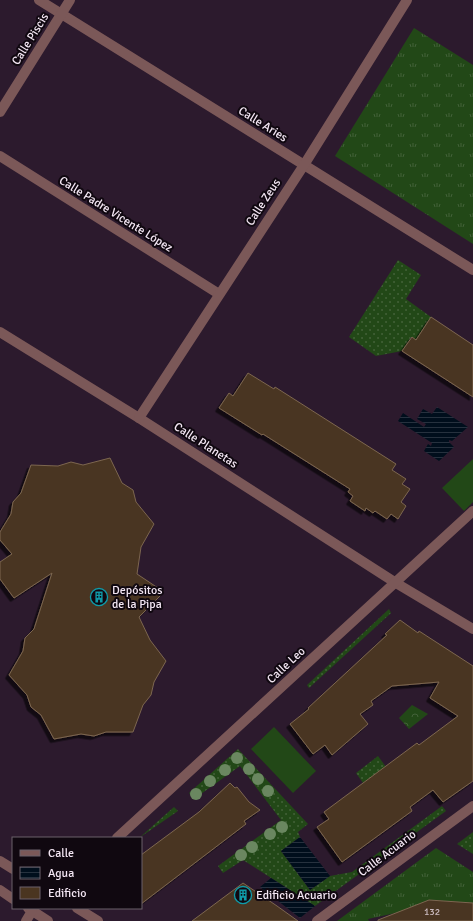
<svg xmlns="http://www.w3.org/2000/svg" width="473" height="921" font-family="Signika,sans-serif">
  <defs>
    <pattern id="grass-tufts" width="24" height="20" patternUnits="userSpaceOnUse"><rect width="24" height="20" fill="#224817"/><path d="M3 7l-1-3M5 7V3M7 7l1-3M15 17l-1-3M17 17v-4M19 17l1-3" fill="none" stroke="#436239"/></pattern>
    <pattern id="forest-crowns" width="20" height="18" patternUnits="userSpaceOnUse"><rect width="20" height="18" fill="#224817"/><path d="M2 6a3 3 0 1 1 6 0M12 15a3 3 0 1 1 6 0" fill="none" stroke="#436239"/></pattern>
    <pattern id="garden-dots" width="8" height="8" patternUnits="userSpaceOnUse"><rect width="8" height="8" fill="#224817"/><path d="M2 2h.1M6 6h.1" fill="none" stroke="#436239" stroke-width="1.8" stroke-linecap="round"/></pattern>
    <pattern id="water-rules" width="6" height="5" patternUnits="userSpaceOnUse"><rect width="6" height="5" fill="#000e1c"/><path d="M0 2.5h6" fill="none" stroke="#26313e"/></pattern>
    <filter id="shadow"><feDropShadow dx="-3.5" dy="3.5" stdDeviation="0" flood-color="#0009"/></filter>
  </defs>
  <rect width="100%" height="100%" fill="#2c1a2d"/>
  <g fill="url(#grass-tufts)">
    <path d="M414,28l59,37v179l-138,-88z"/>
    <path d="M436,848l37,24v31l-44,-3 -29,12 -32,7 1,2h-32z"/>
  </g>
  <path fill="url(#forest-crowns)" d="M412,705l16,9 -19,15 -10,-11z"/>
  <g fill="url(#garden-dots)">
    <path d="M398,260l23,15 -15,24 25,18 -15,23 -5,-3 -9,14 -26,5 -27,-19z"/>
    <path d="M389,609l2,4 -82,75 -2,-3z"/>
    <path d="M238,749l70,75 -10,8 2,5 -19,14 29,39 20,-14 22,-4 90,-66 4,5 -131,95 -72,-46 -20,13 -5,-7 63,-46 -41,-54 -46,33 -5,-6z"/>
    <path d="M378,756l8,11 -23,16 -7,-10z"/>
    <path d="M174,807l4,4 -39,27z"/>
    <path d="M473,832v22l-16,-10z"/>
  </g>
  <g fill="#224817">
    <path d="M473,459v43l-9,9 -22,-23z"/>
    <path d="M274,727l42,44 -23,22 -42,-44z"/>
  </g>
  <g fill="url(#water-rules)">
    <path d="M437,407l31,20 -16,14 -3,-1v2l5,5 -15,14 -15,-10 4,-7 3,2 1,-3 -34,-22 5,-8 21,14 2,-3 -9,-5 6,-10 9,5z"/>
    <path d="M300,837l30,39 -20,14 -29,-39z"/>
    <path d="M271,878l44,28 -15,12 -40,-31z"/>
  </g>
  <g fill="#4a3520" stroke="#7c6650" filter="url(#shadow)">
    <path d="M431,317l42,28v52l-71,-46 10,-14 4,3z"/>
    <path d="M248,373l26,16 1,-2 121,77 -4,6 14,9 -4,5 8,5 -9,13 5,4 -8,13 -7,-5 -4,5 -12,-8 -2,2 -7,-5 -1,3 -15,-10 3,-5 -5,-4 2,-3 -87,-55 -1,1 -43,-27 10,-15 4,3z"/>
    <path d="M110,458l12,25 11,7 3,12 18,22 -13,23 -4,27 27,18 -25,25 11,23 16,21 -12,21 -3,13 -8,10 -10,27h-27l-12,4 -13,-2 -27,5 -13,-24 -10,-8 -4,-12 -18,-20 14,-24 2,-13 9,-9 18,-56 -38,25 -14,-19v-17l12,-8 -12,-14v-8l11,-18 2,-12 8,-9 10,-28 27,1 13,-4 12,3z"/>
    <path d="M400,620l18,13 1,-2 54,35v115l-30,21 -10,-12 -23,17 2,4 -70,51 -25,-35 12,-8 -5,-7 93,-69 2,2 39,-29 -28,-18 9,-16 -47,4 -21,15 2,4 -13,9 8,10 -36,31 -7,-10 -12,9 -23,-30 19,-15 -1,-1 79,-73 -2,-1z"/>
    <path d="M230,783l5,5 2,-1 12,15 11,8 -16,11 2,3 -105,80v-49l58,-43z"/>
    <path d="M243,883l34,23 21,15h-106z"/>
    <path d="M429,900l44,3v18h-95v-1z"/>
  </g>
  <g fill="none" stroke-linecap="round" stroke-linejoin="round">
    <g stroke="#7b5858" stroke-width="10">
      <path d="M39,0l434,270"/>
      <path d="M0,112l70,-112"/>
      <path d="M0,156l219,138"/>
      <path d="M0,332l139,86 257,165 77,46"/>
      <path d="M139,418l165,-253 103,-165"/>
      <path d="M117,838l356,-327"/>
      <path d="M0,861l13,8"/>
      <path d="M0,890l13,9"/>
      <path d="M28,908l20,13"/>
      <path d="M77,908l21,13"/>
      <path d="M26,921l6,-10"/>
      <path d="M317,921l156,-115"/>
    </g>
  </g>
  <g fill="#6a8760">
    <circle cx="237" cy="758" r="6"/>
    <circle cx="249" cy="769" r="6"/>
    <circle cx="225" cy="770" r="6"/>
    <circle cx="258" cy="779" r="6"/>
    <circle cx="210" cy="781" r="6"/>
    <circle cx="268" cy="791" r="6"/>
    <circle cx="196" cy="794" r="6"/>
    <circle cx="282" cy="827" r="6"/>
    <circle cx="270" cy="834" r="6"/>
    <circle cx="252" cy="847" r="6"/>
    <circle cx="241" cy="855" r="6"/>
  </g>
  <defs>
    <g id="building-ring" transform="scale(0.9)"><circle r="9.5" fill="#100810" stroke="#0f9aa8" stroke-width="1.5"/><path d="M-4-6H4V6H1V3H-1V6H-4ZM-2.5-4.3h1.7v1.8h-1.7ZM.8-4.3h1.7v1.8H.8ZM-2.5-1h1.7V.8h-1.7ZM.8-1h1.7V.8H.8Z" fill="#0f9aa8"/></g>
  </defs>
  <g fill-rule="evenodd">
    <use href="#building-ring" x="99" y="597"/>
    <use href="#building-ring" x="243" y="895"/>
  </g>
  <g text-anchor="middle" stroke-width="4" stroke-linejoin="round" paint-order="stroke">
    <g font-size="10" fill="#cababf">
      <text x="432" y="915">132</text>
    </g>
    <g font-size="12" fill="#f4e7f4" stroke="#100810">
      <text transform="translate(30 39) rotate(-58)" y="4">Calle Piscis</text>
      <text transform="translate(263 124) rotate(32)" y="4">Calle Aries</text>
      <text transform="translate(263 202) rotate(-57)" y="4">Calle Zeus</text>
      <text transform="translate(116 214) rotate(32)" y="4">Calle Padre Vicente López</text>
      <text transform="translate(206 445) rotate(33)" y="4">Calle Planetas</text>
      <text transform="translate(286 665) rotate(-43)" y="4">Calle Leo</text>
      <text transform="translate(387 853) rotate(-37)" y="4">Calle Acuario</text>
    </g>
    <g font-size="12" fill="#f4e7f4" stroke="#100810" text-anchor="start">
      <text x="112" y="594">Depósitos<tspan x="112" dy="14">de la Pipa</tspan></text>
      <text x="256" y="899">Edificio Acuario</text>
    </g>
  </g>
  <rect x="12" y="837" width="130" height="72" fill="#100810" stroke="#6b616b"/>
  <rect x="20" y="850" width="20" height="6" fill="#7b5858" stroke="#6b616b"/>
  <text x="48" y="857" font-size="12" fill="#f4e7f4">Calle</text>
  <rect x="20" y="867" width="20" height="12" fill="url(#water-rules)" stroke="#6b616b"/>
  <text x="48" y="877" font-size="12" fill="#f4e7f4">Agua</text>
  <rect x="20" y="887" width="20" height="12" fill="#4a3520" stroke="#6b616b"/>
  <text x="48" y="897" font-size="12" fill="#f4e7f4">Edificio</text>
</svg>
